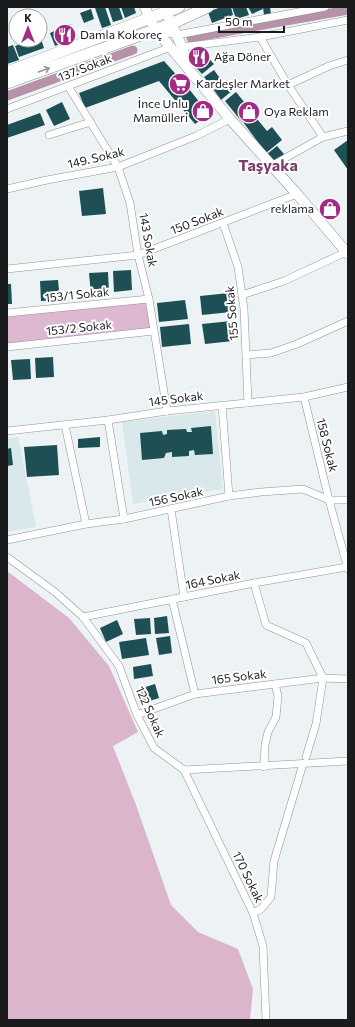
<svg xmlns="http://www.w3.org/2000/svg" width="355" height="1027" font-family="Commissioner,sans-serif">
  <rect width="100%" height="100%" fill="#edf3f4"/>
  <g fill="#d9e8ea">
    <path d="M215,411l8,78 -90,15 -11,-82z"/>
    <path d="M18,437l18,90 -29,5v-93z"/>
  </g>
  <path fill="#deb8d0" d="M149,299l5,32 -147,16v-34z"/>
  <path fill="#dab5cc" d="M7,571l62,47 40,48 29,66 -25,14 23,59 35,100 27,27 40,17 15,40 -3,31h-243z"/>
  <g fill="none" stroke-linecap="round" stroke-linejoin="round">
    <g stroke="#b692a9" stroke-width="9">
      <path d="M191,38l157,-28"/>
      <path d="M7,96l126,-46"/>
    </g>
  </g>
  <g fill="#1d4f54">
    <path d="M105,7l6,18 -9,3 -7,-20z"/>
    <path d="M108,7h11l4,12 -10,3z"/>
    <path d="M121,7h13l2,6 -11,5z"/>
    <path d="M221,7h10l2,8 -21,8 -4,-11z"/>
    <path d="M232,7h14l3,8 -13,4z"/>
    <path d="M248,7h14l1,2 -11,5z"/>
    <path d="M263,7h7l1,7 -7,1z"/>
    <path d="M91,9l3,10 -10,4 -4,-10z"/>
    <path d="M70,24l5,13 -20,9 -5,-13z"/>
    <path d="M40,36l4,12 -25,9 -4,-11 16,-6h9z"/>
    <path d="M13,45l6,15 -12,4v-17z"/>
    <path d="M202,51l12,13 -12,10 -12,-13z"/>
    <path d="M164,61l25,28 20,25 -14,10 -36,-43 -74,27 -6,-15z"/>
    <path d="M214,70l8,11 -12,4 -6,-8z"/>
    <path d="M226,80l7,10 -12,10 -7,-10z"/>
    <path d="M236,92l17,21 -11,9 -17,-21z"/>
    <path d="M62,102l8,17 -16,7 -8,-16z"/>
    <path d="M40,113l5,12 -38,13v-13z"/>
    <path d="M253,114l14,17 5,-4 10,13 -16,13 -23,-31z"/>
    <path d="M348,140v30l-14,-20z"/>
    <path d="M277,146l7,8 -10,8 -7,-8z"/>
    <path d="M103,188l3,26 -24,2 -3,-25z"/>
    <path d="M131,270l1,20 -18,2 -1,-21z"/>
    <path d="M108,272l1,20 -18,2 -2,-21z"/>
    <path d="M58,280l2,20 -19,1 -1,-20z"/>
    <path d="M7,284h4l1,20h-5z"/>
    <path d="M229,293l2,19 -29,3 -2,-19z"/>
    <path d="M185,300l3,19 -29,3 -2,-19z"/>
    <path d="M231,321l2,20 -28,3 -3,-20z"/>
    <path d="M189,324l2,20 -29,3 -2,-20z"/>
    <path d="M53,357l1,20 -18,1 -1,-20z"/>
    <path d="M30,359l1,20 -18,1 -2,-20z"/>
    <path d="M211,426l2,28 -18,1 -1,-5 -5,1v5l-17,1v-5l-6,1 -2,5 -22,2 -2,-27 22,-2 1,4 4,-1v-4l19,-1 1,3h5l-1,-4z"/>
    <path d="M100,437v10l-22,1v-9z"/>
    <path d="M57,445l2,30 -32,2 -3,-30z"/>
    <path d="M11,448l2,17 -6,1v-17z"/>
    <path d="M167,616l2,17 -14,1 -1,-16z"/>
    <path d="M150,618l1,16 -15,1 -2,-16z"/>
    <path d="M117,620l6,14 -17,8 -6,-14z"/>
    <path d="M170,636l2,17 -13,2 -3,-17z"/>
    <path d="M146,638l3,17 -27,4 -3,-17z"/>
    <path d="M151,664l2,12 -19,3 -1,-12z"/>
    <path d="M155,684l4,14 -19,6 -4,-14z"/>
  </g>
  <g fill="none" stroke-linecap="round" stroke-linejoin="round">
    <g stroke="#8e9394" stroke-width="8">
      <g id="street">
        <path d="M157,30l20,5 148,-28"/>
        <path d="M260,37l28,48 35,52"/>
        <path d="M182,47l78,-10 88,-17"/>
        <path d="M288,85l41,-19 19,-6"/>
        <path d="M68,86l50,81 12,36 8,52 11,44 18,112"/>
        <path d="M7,109l164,-62"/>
        <path d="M49,135l42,-13"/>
        <path d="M271,166l52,-29 25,-6"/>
        <path d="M7,189l40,-9 71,-13 78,-31 34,-17"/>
        <path d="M223,223l15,44 6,42 4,94"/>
        <path d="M7,269l131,-14 159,-61"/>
        <path d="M242,295l42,-14 62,-29"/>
        <path d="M7,313l142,-14"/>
        <path d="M7,347l147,-16"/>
        <path d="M246,355l25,-2 26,-9 51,-23"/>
        <path d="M304,397l25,103 19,69"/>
        <path d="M222,405l7,91"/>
        <path d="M108,420l16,99"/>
        <path d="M65,425l21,99"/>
        <path d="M7,431l101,-11 59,-9 137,-14 44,-10"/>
        <path d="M171,509l13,88"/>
        <path d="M7,540l79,-16 38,-5 105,-23 32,-4 42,-3 26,11h19"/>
        <path d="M7,557l48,35 28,25 36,49 18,49 17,33 30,22 164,-9"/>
        <path d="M254,583l12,42 40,18 17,35 -7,46 -10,33"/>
        <path d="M172,599l23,95"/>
        <path d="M83,617l171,-34 93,-16"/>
        <path d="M137,715l58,-21 128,-16 25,1"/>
        <path d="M264,767l1,-22 3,-13 8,-15 2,-21 -3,-12"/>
        <path d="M184,770l69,143 10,33 3,74"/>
        <path d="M253,913l8,-4 10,-12 3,-36 29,-97"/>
      </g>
    </g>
    <g stroke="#8e9394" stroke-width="11">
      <g id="secondary">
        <path d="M145,7l4,11 7,12 74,89 67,75 51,60"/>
        <path d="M164,7l18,40 6,17"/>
      </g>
    </g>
    <g stroke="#8e9394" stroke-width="12">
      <g id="primary">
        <path d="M7,72l172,-65"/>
        <path d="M7,83l164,-59 37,-17"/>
      </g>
    </g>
    <use href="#street" stroke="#fff" stroke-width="7"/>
    <use href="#secondary" stroke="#fff" stroke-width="10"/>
    <use href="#primary" stroke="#fff" stroke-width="11"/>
  </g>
  <defs><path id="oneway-shaft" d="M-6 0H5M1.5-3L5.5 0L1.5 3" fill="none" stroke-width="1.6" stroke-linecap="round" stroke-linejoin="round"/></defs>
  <use stroke="#989899" href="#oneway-shaft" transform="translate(44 70) rotate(-20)"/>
  <defs>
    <g id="restaurant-disc" transform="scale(1.15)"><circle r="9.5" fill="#a22c84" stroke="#fff"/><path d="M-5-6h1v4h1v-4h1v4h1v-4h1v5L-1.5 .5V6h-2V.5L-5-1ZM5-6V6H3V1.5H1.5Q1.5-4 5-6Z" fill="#fff"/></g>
    <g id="supermarket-disc" transform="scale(1.15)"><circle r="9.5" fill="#a22c84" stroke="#fff"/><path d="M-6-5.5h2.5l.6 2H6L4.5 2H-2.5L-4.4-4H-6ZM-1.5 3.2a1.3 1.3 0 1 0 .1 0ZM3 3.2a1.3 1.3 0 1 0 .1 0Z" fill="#fff"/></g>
    <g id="shop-disc" transform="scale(1.15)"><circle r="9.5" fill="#a22c84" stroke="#fff"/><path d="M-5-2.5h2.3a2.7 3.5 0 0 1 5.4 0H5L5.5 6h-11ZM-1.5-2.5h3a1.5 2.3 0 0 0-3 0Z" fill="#fff"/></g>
  </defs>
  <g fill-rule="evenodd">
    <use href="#restaurant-disc" x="65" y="35"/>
    <use href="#restaurant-disc" x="199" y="57"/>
    <use href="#supermarket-disc" x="180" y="84"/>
    <use href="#shop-disc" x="203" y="111"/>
    <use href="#shop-disc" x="249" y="112"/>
    <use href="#shop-disc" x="330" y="209"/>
  </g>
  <g text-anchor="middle" stroke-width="4" stroke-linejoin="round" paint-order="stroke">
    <g font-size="12" fill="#191b1c" stroke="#fff" text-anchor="start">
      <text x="80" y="39">Damla Kokoreç</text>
      <text x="214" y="61">Ağa Döner</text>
      <text x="196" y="88">Kardeşler Market</text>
      <text x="188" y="108" text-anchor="end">İnce Unlu<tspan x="188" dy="14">Mamülleri</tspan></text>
      <text x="264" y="116">Oya Reklam</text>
      <text x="314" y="213" text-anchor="end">reklama</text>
    </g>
    <g font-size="12" fill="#191b1c" stroke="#fff">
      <text transform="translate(85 68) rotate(-21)" y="4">137. Sokak</text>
      <text transform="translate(96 158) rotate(-13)" y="4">149. Sokak</text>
      <text transform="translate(197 221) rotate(-21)" y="4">150 Sokak</text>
      <text transform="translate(148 240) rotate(80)" y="4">143 Sokak</text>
      <text transform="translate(77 295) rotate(-6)" y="4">153/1 Sokak</text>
      <text transform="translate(232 313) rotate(-95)" y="4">155 Sokak</text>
      <text transform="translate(79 328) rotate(-6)" y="4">153/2 Sokak</text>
      <text transform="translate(176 399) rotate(-7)" y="4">145 Sokak</text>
      <text transform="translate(327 445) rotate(76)" y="4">158 Sokak</text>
      <text transform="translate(176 497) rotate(-12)" y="4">156 Sokak</text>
      <text transform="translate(213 580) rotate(-11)" y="4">164 Sokak</text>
      <text transform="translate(239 677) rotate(-7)" y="4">165 Sokak</text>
      <text transform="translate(150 712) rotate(66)" y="4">122 Sokak</text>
      <text transform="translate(248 877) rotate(64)" y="4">170 Sokak</text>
    </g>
    <g font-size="16" font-weight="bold" fill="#7b3f69" stroke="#fff">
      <text x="268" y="171">Taşyaka</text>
    </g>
  </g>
  <rect width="355" height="1027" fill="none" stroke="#191b1c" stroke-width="16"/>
  <g transform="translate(28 28)"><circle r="19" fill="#ffffff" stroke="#a3a4a4"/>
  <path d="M0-3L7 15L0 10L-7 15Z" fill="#a22c84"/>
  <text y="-6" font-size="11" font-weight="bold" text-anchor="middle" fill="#191b1c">K</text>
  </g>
  <path d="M219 26v6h65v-6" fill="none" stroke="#191b1c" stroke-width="2"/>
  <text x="225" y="26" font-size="12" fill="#191b1c" stroke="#ffffff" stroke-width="3" paint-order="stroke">50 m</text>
</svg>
